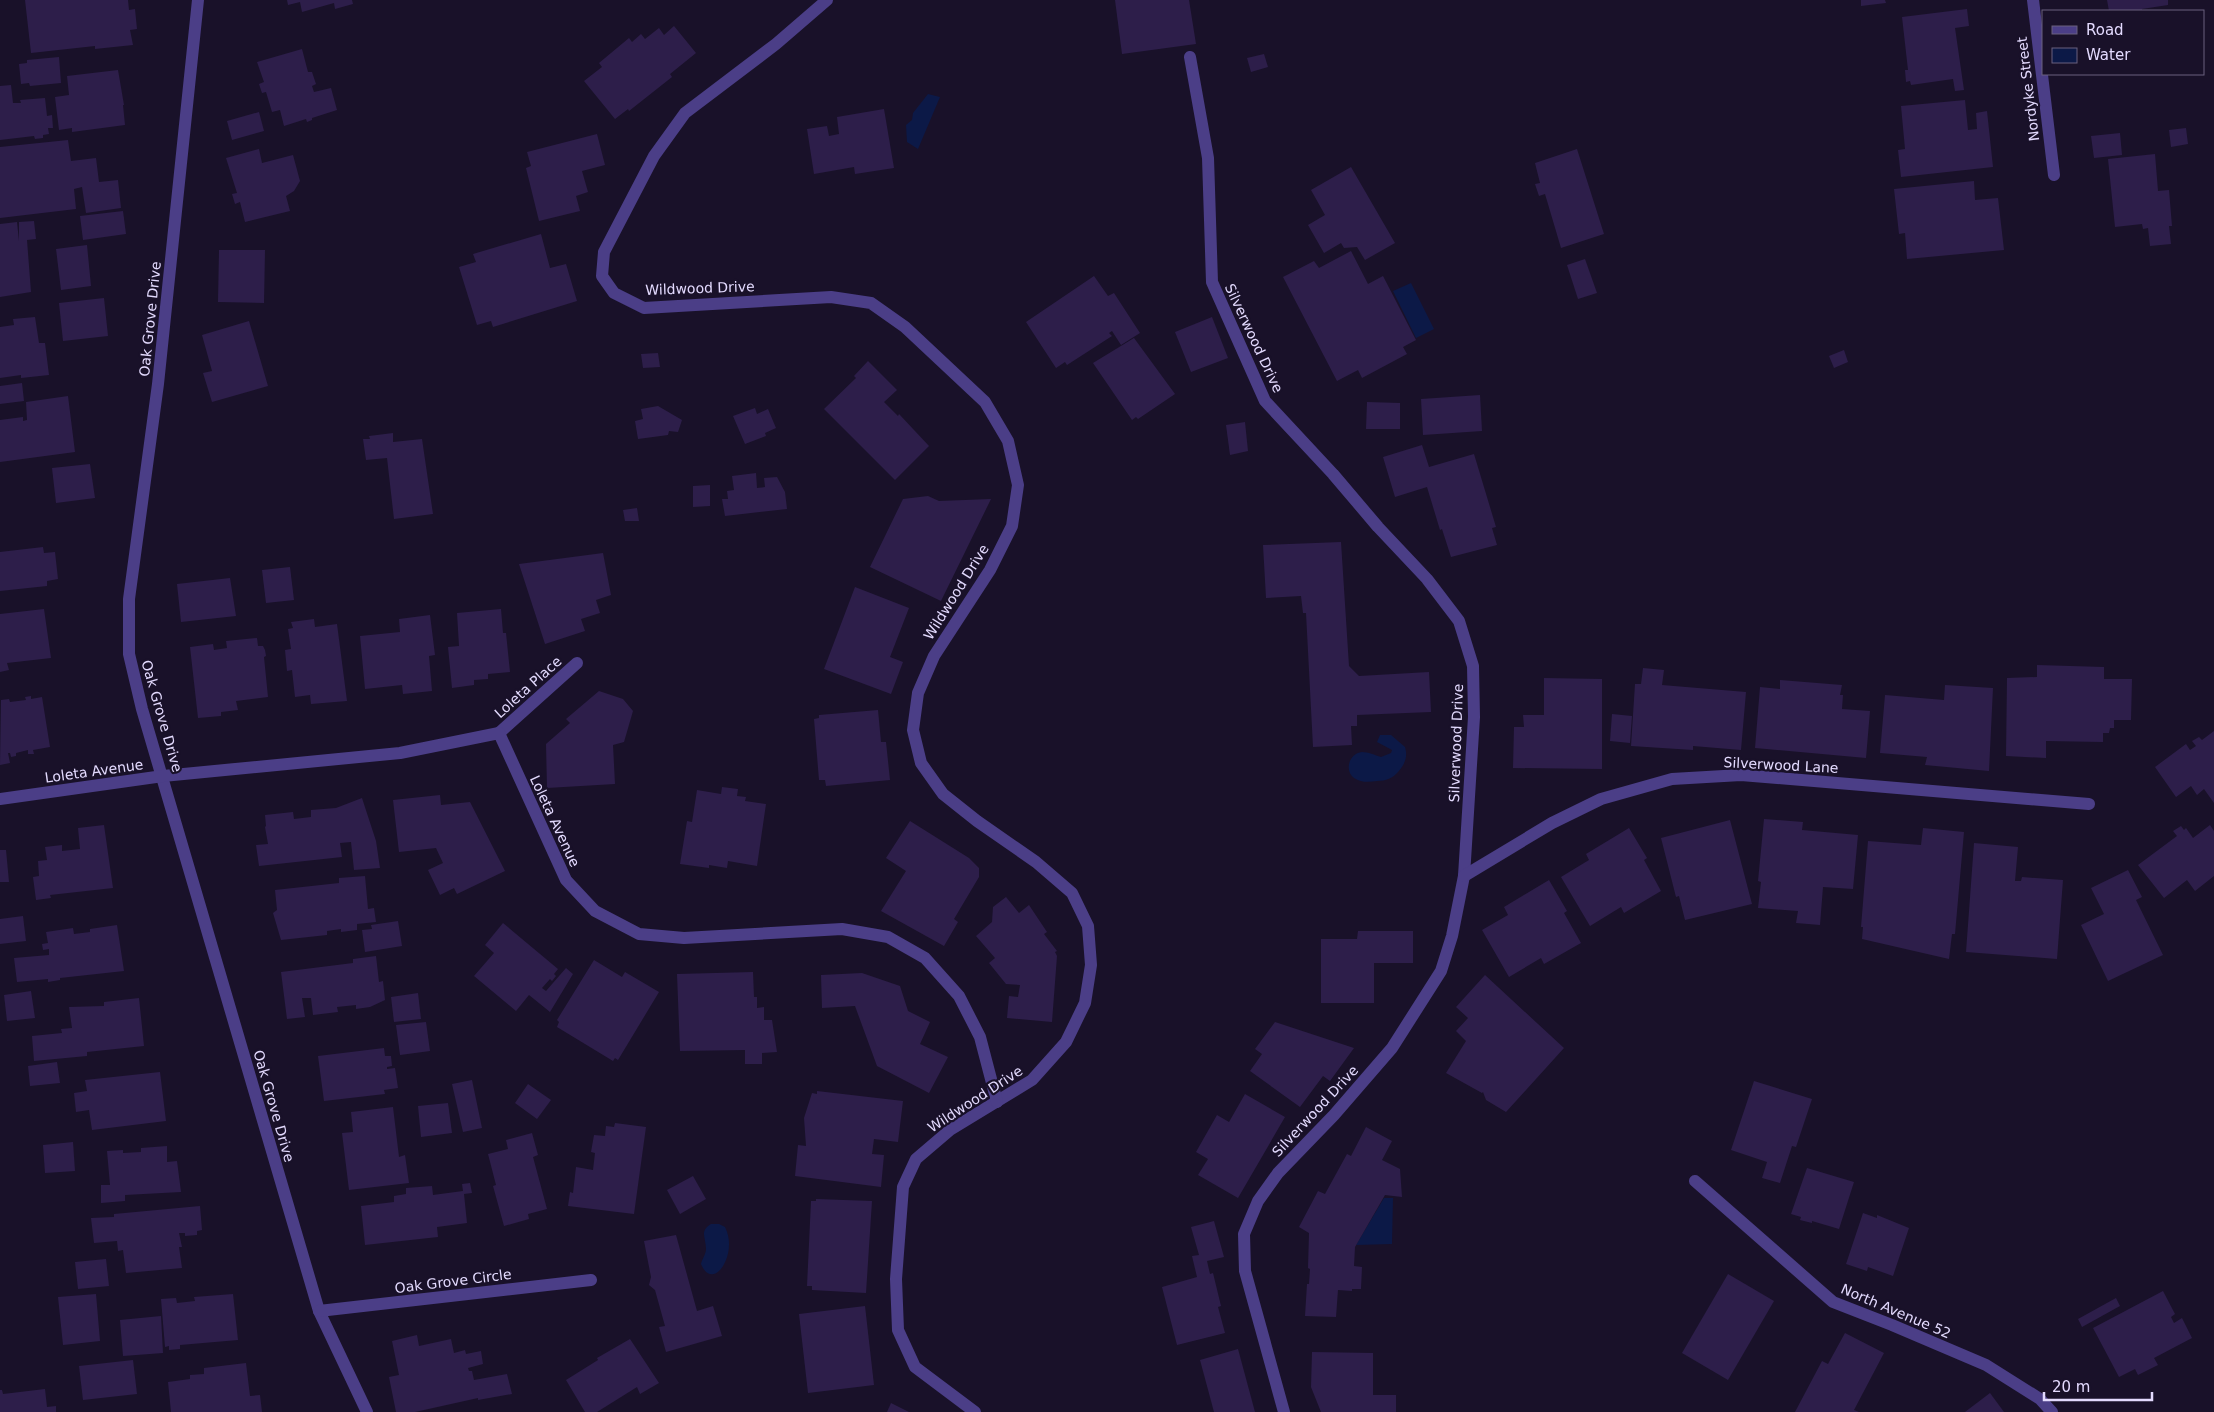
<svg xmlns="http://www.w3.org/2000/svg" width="2214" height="1412" font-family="'DejaVu Sans',sans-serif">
  <rect width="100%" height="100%" fill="#191129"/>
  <g fill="#0c1947">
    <path d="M928,94l12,3 -22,52 -11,-7 -1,-17 6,-5 1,-7z"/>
    <path d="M1411,283l23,46 -18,9 -23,-47z"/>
    <path d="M1380,735h11l14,12c3,10 0,17 -7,25 -5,6 -12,9 -21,9 -7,1 -16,2 -23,-3 -10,-7 -5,-25 8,-26 6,0 13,3 19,5l10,-4 1,-3 -15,-8z"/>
    <path d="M1384,1198h9l-1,46 -36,1z"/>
    <path d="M711,1224h8l6,3c14,27 -12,66 -24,37 1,-5 5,-10 5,-15 0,-11 -7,-18 5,-25z"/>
  </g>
  <g fill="#2d1e4a">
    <path d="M25,0h103l1,10 6,-1 2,20 -7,1 3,15 -38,4v-3l-64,7z"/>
    <path d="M287,0h65l1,4 -18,5 -1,-6 -32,9 -2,-10 -12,3z"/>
    <path d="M1115,0h74l7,44 -74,10z"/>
    <path d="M1861,0h24l1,3 -25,3z"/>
    <path d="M2107,0h61v5l-26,4v2h-33z"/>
    <path d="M1967,9l2,17 -14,2 9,62 -9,1 -2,-12 -42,6 -1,-4 -4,1 -1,-12h3l-6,-53z"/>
    <path d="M674,26l22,27 -26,21 2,3 -43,34 -1,-2 -13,10 -31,-38 18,-14 -3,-4 30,-25 3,4 9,-8 4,5 14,-11 5,7z"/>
    <path d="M302,49l6,23h4l4,12 -4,2 2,6 17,-4 6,22 -25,8v2l-5,2 -1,-3 -22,7 -4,-16 -8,2 -6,-20 -4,1 -3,-9 5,-2 -7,-20z"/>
    <path d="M1264,54l4,13 -17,5 -4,-14z"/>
    <path d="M59,57l2,26 -31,3 -1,-3 -8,1 -2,-20 8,-1v-3z"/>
    <path d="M118,70l6,35h-1l2,20 -53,7v-4l-13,2 -4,-33 14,-2 -2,-19z"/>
    <path d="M11,85l2,18h8l-1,-3 25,-2 2,18 5,-1 1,13h-5l1,6 -6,1v3l-8,1 -1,-3 -34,4v-54z"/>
    <path d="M1965,100l3,30 9,-1 -1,-16 11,-2 6,56 -92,10 -3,-27 7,-1 -4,-43z"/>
    <path d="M884,109l10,59 -39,6 -1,-7 -40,7 -7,-45 20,-3 2,10 10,-2 -2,-17z"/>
    <path d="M259,112l5,19 -32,9 -5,-19z"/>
    <path d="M2186,128l2,16 -17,3 -2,-17z"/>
    <path d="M2120,133l2,22 -28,3 -3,-22z"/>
    <path d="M597,134l8,31 -23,6 6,21 -12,4 4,15 -41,10 -13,-53 5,-2 -4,-14z"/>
    <path d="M68,140l3,21 25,-3 3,24 19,-2 3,28 -35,5 -4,-26 -8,2 2,20 -76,9v-71z"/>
    <path d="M259,149l3,14 31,-8 7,26 -6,10 -8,5 4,15 -45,11 -5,-20 -5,2 -3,-10 5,-1 -11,-35z"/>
    <path d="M1577,149l27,85 -43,14 -16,-54 -6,2 -4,-12 5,-1 -5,-20z"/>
    <path d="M2155,154l3,37 11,-1 3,36h-3l2,18 -21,2 -2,-18 -5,1 -1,-5 -27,3 -7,-68z"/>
    <path d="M1351,167l44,76 -30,17 -8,-13 -13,1 -3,-5 -17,10 -16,-28 17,-10 -14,-25z"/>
    <path d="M1974,181l1,19 23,-2 6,52 -97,9 -2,-26 -6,1 -5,-45z"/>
    <path d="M123,211l3,23 -43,6 -3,-24z"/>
    <path d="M34,221l2,18 -9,1 4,52 -31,5v-73l17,-2 2,19v-19z"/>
    <path d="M541,234l9,34 16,-4 11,37 -84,26 -2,-6 -14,4 -18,-58 17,-5 -3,-8z"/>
    <path d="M87,245l4,41 -30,4 -5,-41z"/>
    <path d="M219,250h46l-1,53 -46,-1z"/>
    <path d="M1351,251l17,33 15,-8 33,64 -13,7 4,7 -45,24 -4,-8 -21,11 -54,-104 31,-16 5,7z"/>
    <path d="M1585,259l12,34 -19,6 -11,-34z"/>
    <path d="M1094,276l14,20 6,-3 26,40 -19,12 -9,-14 -3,2 3,3 -45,29 -2,-3 -9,6 -30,-46z"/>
    <path d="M104,298l4,38 -45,5 -4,-38z"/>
    <path d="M35,317l4,26h6l4,32 -28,3v-3l-21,3v-51l14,-2 -1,-6z"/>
    <path d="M1212,317l16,41 -37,14 -16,-40z"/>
    <path d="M249,321l19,65 -56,16 -9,-29 9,-2 -10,-36z"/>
    <path d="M1134,338l41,56 -37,25 -2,-2 -4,3 -39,-57z"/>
    <path d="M1844,350l4,12 -14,6 -5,-12z"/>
    <path d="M658,353l2,14 -17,1 -2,-14z"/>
    <path d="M868,361l29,29 -13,12 14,14 1,-2 30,32 -34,34 -71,-71 32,-31 -2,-2z"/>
    <path d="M22,383l2,18 -24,3v-18z"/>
    <path d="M1480,395l2,36 -59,4 -2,-36z"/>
    <path d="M68,396l7,56 -75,10v-42l23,-3v4l4,-1 -1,-18z"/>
    <path d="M1367,402l33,1v26h-34z"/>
    <path d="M658,406l24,14 -4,12 -9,-1 -1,4 -30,4 -3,-18 8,-2 -2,-10z"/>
    <path d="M755,408l2,6 11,-5 8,19 -11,5 1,3 -21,8 -12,-28z"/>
    <path d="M1245,422l3,29 -18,4 -4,-30z"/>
    <path d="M393,433v9l29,-3 11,75 -39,5 -7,-61 -21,2 -3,-21h7l-1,-3z"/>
    <path d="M1422,445l7,22 45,-13 22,73 -4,1 5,17 -46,12 -9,-28 -2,1 -13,-43 -32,10 -12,-40z"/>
    <path d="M90,464l5,34 -39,5 -4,-35z"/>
    <path d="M756,473l1,15 8,-1 -1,-9 13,-1 8,15 2,17 -62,7 -3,-17h6l-1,-8 7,-1 -2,-14z"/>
    <path d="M710,485v21l-17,1v-21z"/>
    <path d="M928,496l11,5 52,-2 -50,102 -71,-34 33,-68z"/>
    <path d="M637,508l2,13h-14l-2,-11z"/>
    <path d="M1341,542l8,124 10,10 70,-4 2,40 -74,3v11h-6l1,19 -39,2 -7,-134h-3l-2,-17 -35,2 -3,-53z"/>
    <path d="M43,547l1,6 11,-1 3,27 -11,2v5l-47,5v-39z"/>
    <path d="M603,553l8,42 -15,5 4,13 -19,6 4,12 -40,13 -26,-80z"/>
    <path d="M290,567l4,33 -28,3 -4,-33z"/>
    <path d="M230,578l6,38 -55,6 -4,-38z"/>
    <path d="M855,587l54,21 -19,49 13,5 -12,32 -67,-25z"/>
    <path d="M44,609l7,49 -44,5 2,7 -9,2v-58z"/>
    <path d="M501,609l2,24h3l4,39 -22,2v5l-14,1v5l-22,3 -4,-41 11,-1 -2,-33z"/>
    <path d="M430,615l5,40 -6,1 3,35 -29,3 -1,-9 -37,4 -5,-53 40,-4 -1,-13z"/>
    <path d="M314,619l1,8 22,-3 10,77 -36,3 -1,-9 -15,2 -3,-27 -5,1 -2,-21 6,-1 -3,-20 5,-1 -2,-6z"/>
    <path d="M257,638l1,8h5l2,4 1,6 -2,1 4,40 -32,4 2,9 -17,2v4l-23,2 -8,-71 23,-3 1,6 13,-2 -1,-7z"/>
    <path d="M2037,665l67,2v12h28l-1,41h-17v8h-4l-1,5h-6v9l-57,-1v17l-40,-2 1,-78 30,-1z"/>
    <path d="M1643,668l21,2 -2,15 84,7 -5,58 -48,-4v4l-62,-4 4,-62h6z"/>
    <path d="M1544,678l58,1v90l-89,-1 1,-41h10l-1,-12h21z"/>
    <path d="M1780,680l62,5 -2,10h3l-1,14 28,2 -4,47 -111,-10 5,-61 20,2z"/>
    <path d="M1945,685l48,3 -4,83 -64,-6 2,-8 -47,-4 5,-58 59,5z"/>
    <path d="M599,691l24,8 10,12 -9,31 -11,3 2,39 -68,4 -1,-44 24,-21 -4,-4z"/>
    <path d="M31,696v3l11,-2 8,50 -17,3 1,4h-6v-4l-12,3v3l-5,1 -1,-4h-2l2,10 -10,2 1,-65 8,-1 1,3 16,-2 -1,-3z"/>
    <path d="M878,710l3,32h5l4,38 -64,6 -1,-6h-6l-5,-61 5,-1v-3z"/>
    <path d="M1612,714l20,2 -2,27 -20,-2z"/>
    <path d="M2214,731v72l-10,-14 -7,6 -6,-9 -15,11 -21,-30 31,-23 4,6 6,-4 -4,-5 7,-4 3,3z"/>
    <path d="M722,787l16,2 -1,7 9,1 -1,4 21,3 -9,62 -29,-5 -1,7 -18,-3v3l-29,-4 7,-43 5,1 5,-32 24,4z"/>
    <path d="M440,795l1,10 29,-3 35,69 -48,23 -3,-6 -14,7 -12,-25 15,-7 -7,-15 -37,4 -6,-52z"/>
    <path d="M362,798l14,43 4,27 -26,2 -3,-28 -11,1 2,14 -83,9 -3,-21 12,-1 -3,-17 1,-1 -1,-11 28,-3 1,7 17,-2v-7l25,-2z"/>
    <path d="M1764,819l39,3 -1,8 56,5 -5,54 -30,-2 -3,38 -24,-2 2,-12 -40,-3 3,-26 -3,-1z"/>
    <path d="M1730,820l22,84 -67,16 -6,-24 -3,1 -15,-59z"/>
    <path d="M910,821l59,37 10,10v9l-25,42 4,3 -14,24 -63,-35 25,-40 -20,-13z"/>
    <path d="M104,825l9,63 -63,7 1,3 -15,2 -3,-23 6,-1 -1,-15 9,-1 -2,-13 17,-2v6l18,-2 -2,-21z"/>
    <path d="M2210,825l4,6v45l-19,15 -8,-11 -23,18 -26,-33 39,-29 -4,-5 8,-5 3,4 2,-2 7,10z"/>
    <path d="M1629,828l18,30 -3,2 17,31 -37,22 -3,-6 -31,19 -29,-49 28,-17 -3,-6z"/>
    <path d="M1923,828l41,4 -9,102h-3l-3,25 -87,-20 1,-12h-2l7,-86 53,4z"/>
    <path d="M1974,843l44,4 -3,34h6l1,-4 41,3 -6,79 -91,-7z"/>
    <path d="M0,850h6l3,32h-9z"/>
    <path d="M2128,870l14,27 -6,3 27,55 -55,26 -27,-56 23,-11 -13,-26z"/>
    <path d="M365,876l3,33 6,-1 2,14 -19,2v6l-16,2v-3l-14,2v4l-46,5 -8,-27 4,-3 -2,-20 64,-7v-5z"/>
    <path d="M1549,880l18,31 -3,2 17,30 -37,21 -3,-6 -32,19 -27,-47 26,-15 -4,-8z"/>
    <path d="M1006,897l13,16 10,-8 18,27 -3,2 13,17 -2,1 2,4 -5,66 -45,-4 2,-22 9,1 2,-12 -14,-1 -17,-21 6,-5 -19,-22 16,-14 1,-15z"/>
    <path d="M23,916l3,25 -26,3v-25z"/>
    <path d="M398,921l4,25 -37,6 -3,-22 10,-1 -1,-4z"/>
    <path d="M503,923l55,46 -4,5 2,2 -4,5 -2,-2 -8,9 4,3 20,-23 7,6 -23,38 -21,-17 -13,16 -42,-35 20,-23 -9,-8z"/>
    <path d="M117,925l7,46 -64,7v2l-12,2v-3l-31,3 -3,-24 35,-3v-6l-6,1 -1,-6 6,-1 -2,-11 27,-4 1,6 16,-2v-3z"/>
    <path d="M1358,931h55v32h-39v40h-53v-64h36z"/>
    <path d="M376,956l3,26 4,-1 2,19 -15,7 -14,2v-4l-19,2 1,5 -25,3 -2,-17h-9l3,19 -18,2 -6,-47 72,-9v-4z"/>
    <path d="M594,960l28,17 3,-5 34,20 -41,68 -3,-2 -2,3 -56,-34 2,-5 -2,-2z"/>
    <path d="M753,972l1,25h3v11l7,-1v13h8l5,32 -15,1v11h-17v-14l-65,1 -3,-77z"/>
    <path d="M862,973l38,13 8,25 22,11 -10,22 28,13 -19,36 -52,-27 -22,-60 -33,2 -1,-33z"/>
    <path d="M1485,975l79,73 -58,64 -20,-12 -3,-8 -1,1 -36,-20 20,-32 -10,-10 12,-13 -12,-11z"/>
    <path d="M31,991l4,27 -28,3 -3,-26z"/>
    <path d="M418,993l3,26 -27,3 -3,-25z"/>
    <path d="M139,998l5,48 -57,6v4l-53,5 -2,-25 30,-3 -1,-4 11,-1 -3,-21 35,-1v-4z"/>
    <path d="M426,1022l4,29 -30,4 -4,-30z"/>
    <path d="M1275,1022l79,26 -24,33 -7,-5 -23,31 -50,-36 12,-17 -7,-5z"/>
    <path d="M384,1048l1,8h6l1,10 -5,1v2l8,-1 3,20 -14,2 1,4 -61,7 -6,-45z"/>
    <path d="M57,1062l3,21 -30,3 -2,-20z"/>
    <path d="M160,1072l6,49 -74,9 -3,-20 -13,2 -2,-19 13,-2 -2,-11z"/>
    <path d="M472,1080l10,48 -19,4 -11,-48z"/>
    <path d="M1754,1081l58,18 -16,48 -4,-1 -12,37 -18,-5 5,-16 -36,-12z"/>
    <path d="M528,1084l23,16 -14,19 -22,-16z"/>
    <path d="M817,1091l86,10 -5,41 -24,-3 -2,15 12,1 -3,32 -86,-11 3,-31 8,1 -2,-28 8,-25 5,1z"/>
    <path d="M1245,1094l40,23 -47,81 -40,-23 10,-16 -12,-7 21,-37 12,7z"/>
    <path d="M448,1103l4,30 -31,4 -3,-31z"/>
    <path d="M393,1107l6,50 6,-2 4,28 -60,7 -7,-57 11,-1 -2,-20z"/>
    <path d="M615,1123l31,4 -12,87 -66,-8 2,-14 3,1 3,-26 17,3 2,-17 -4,-1 3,-17 11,1 1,-10 8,1z"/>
    <path d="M1366,1127l26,14 -10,19 18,9 2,28 -17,-2 -30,52 -1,19 8,1 -1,22h-9v2l-14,-1 -2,27 -31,-1 2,-32h2l1,-15 -2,-1 1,-35 -10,-6 19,-36 7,3 22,-40 4,2z"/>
    <path d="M532,1133l6,22 -5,2 14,52 -19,5 1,5 -25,7 -11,-40 3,-1 -8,-31 20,-5 -2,-9z"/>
    <path d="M73,1142l2,29 -30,2 -2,-28z"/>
    <path d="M167,1146v16l10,-1 4,31 -56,3v6l-24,2v-18h9l-3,-34 16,-1v3l18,-1v-4z"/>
    <path d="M1807,1168l47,14 -15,47 -27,-8v2l-12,-3 1,-3 -10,-3z"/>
    <path d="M693,1176l13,23 -26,15 -13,-24z"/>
    <path d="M470,1183l2,10 -8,1 3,29 -30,4 1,10 -73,8 -4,-39 33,-4v-6l12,-2v-6l26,-2 1,9 30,-4 -1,-7z"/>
    <path d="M816,1199l56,2 -6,92 -54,-3v-4h-5l4,-85h5z"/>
    <path d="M200,1206l2,24 -5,1v4l-12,1v-3h-6l3,14h-3l3,21 -56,5 -3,-23 -5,1 -1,-10 -23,2 -3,-25 23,-1v-3z"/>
    <path d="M1863,1213l14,5v-3l32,13 -16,48 -25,-9 -1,4 -21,-7z"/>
    <path d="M1214,1221l10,36 -17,4 3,13 3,-1 8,33 -3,1 7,26 -48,12 -15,-58 35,-10 -5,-21 7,-1 -8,-28z"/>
    <path d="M676,1235l21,76 16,-5 9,30 -56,16 -7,-25 6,-1 -10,-36 -6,-5 2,-8 -7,-36z"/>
    <path d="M106,1259l3,27 -31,3 -3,-27z"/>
    <path d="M1728,1274l46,27 -46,79 -46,-27z"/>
    <path d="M2163,1291l12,23 -4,3 3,6 8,-5 10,20 -38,20 4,7 -20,10 -3,-6 -16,8 -26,-49z"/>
    <path d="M96,1294l4,47 -37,4 -5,-48z"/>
    <path d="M233,1294l5,46 -58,5v4l-11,1v-4l-4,1 -4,-48 15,-1 1,5 18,-2 -1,-4z"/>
    <path d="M2116,1298l4,8 -38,21 -4,-8z"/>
    <path d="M865,1306l9,79 -66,8 -9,-79z"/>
    <path d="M161,1316l2,37 -40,3 -3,-36z"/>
    <path d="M1845,1333l39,20 -30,57 5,2h-64l27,-51 6,3z"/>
    <path d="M417,1335l2,11 32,-7 3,14 11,-3 1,4 15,-3 2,13 -15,4 1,3h3l2,9 33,-6 5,20 -34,6v-2l-63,14h-19l-7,-35 10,-2 -7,-34z"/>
    <path d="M630,1339l29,44 -19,11 -3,-7 -40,25h-12l-19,-32 32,-20 -1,-2z"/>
    <path d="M1238,1349l17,63h-41l-14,-52z"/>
    <path d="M1312,1352l61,1v42h23v17h-75l-10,-25z"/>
    <path d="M133,1360l4,34 -54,6 -4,-34z"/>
    <path d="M246,1363l4,33 10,-1 2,17h-91l-3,-30 22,-3v-4l14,-1v-6z"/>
    <path d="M45,1389l2,18 9,-1v6h-56v-22h2l1,4z"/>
    <path d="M1990,1393l14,19h-39z"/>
    <path d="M891,1403l18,9h-22z"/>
  </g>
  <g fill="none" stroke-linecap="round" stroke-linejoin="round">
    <g stroke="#4b3e87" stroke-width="12">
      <path d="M198,0l-40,384 -29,215v55l13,55 177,602 48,101"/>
      <path d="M827,0l-51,44 -91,69 -31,43 -50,96 -2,24 12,17 30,15 187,-11 40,6 34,24 80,75 23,39 10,44 -6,41 -22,44 -56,86 -16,37 -5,37 8,33 22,31 34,27 59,41 36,31 16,33 3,39 -6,38 -19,39 -34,38 -82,50 -34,29 -13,28 -7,92 2,51 17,37 60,45"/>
      <path d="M2033,0l21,175"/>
      <path d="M1190,57l18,101 4,124 53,119 68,73 45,53 49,52 32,42 14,45 1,51 -10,159 -12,60 -11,35 -49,77 -58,67 -56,58 -20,28 -14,33 1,37 39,141"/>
      <path d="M499,733l78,-70"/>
      <path d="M0,799l163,-23 237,-23 99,-20 67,147 29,31 44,23 45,4 158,-9 46,8 37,21 34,38 21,41 17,65"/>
      <path d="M1464,876l88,-53 49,-24 71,-20 69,-4 348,29"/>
      <path d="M1695,1181l138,121 59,23 94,40 54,34 12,13"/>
      <path d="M319,1311l272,-31"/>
    </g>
  </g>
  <g text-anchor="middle" stroke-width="4.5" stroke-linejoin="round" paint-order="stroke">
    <g font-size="14" fill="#e3dafe" stroke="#191129">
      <text transform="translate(2028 89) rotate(-97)" y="5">Nordyke Street</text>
      <text transform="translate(700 288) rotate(-2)" y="5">Wildwood Drive</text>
      <text transform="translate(150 319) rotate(-84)" y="5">Oak Grove Drive</text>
      <text transform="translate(1254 338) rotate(65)" y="5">Silverwood Drive</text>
      <text transform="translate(956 592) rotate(-58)" y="5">Wildwood Drive</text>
      <text transform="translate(528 687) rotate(-42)" y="5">Loleta Place</text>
      <text transform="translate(162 716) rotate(74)" y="5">Oak Grove Drive</text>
      <text transform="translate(1456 743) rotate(-88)" y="5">Silverwood Drive</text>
      <text transform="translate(1781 765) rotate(3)" y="5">Silverwood Lane</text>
      <text transform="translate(94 771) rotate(-8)" y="5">Loleta Avenue</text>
      <text transform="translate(555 821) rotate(65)" y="5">Loleta Avenue</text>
      <text transform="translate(975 1099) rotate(-33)" y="5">Wildwood Drive</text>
      <text transform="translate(274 1106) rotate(74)" y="5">Oak Grove Drive</text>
      <text transform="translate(1315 1111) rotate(-47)" y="5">Silverwood Drive</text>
      <text transform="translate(453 1281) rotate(-7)" y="5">Oak Grove Circle</text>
      <text transform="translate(1896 1311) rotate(23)" y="5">North Avenue 52</text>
    </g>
  </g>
  <rect x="2042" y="10" width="162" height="65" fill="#191129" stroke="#6a617e"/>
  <rect x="2052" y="26" width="25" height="8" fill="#4b3e87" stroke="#6a617e"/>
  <text x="2086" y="35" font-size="15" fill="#e3dafe">Road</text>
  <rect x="2052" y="48" width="25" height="15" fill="#0c1947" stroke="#6a617e"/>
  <text x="2086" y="60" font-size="15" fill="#e3dafe">Water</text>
  <path d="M2044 1392v8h108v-8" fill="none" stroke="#e3dafe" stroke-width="2.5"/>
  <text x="2052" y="1392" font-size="15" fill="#e3dafe" stroke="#191129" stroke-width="4" paint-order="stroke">20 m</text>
</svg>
